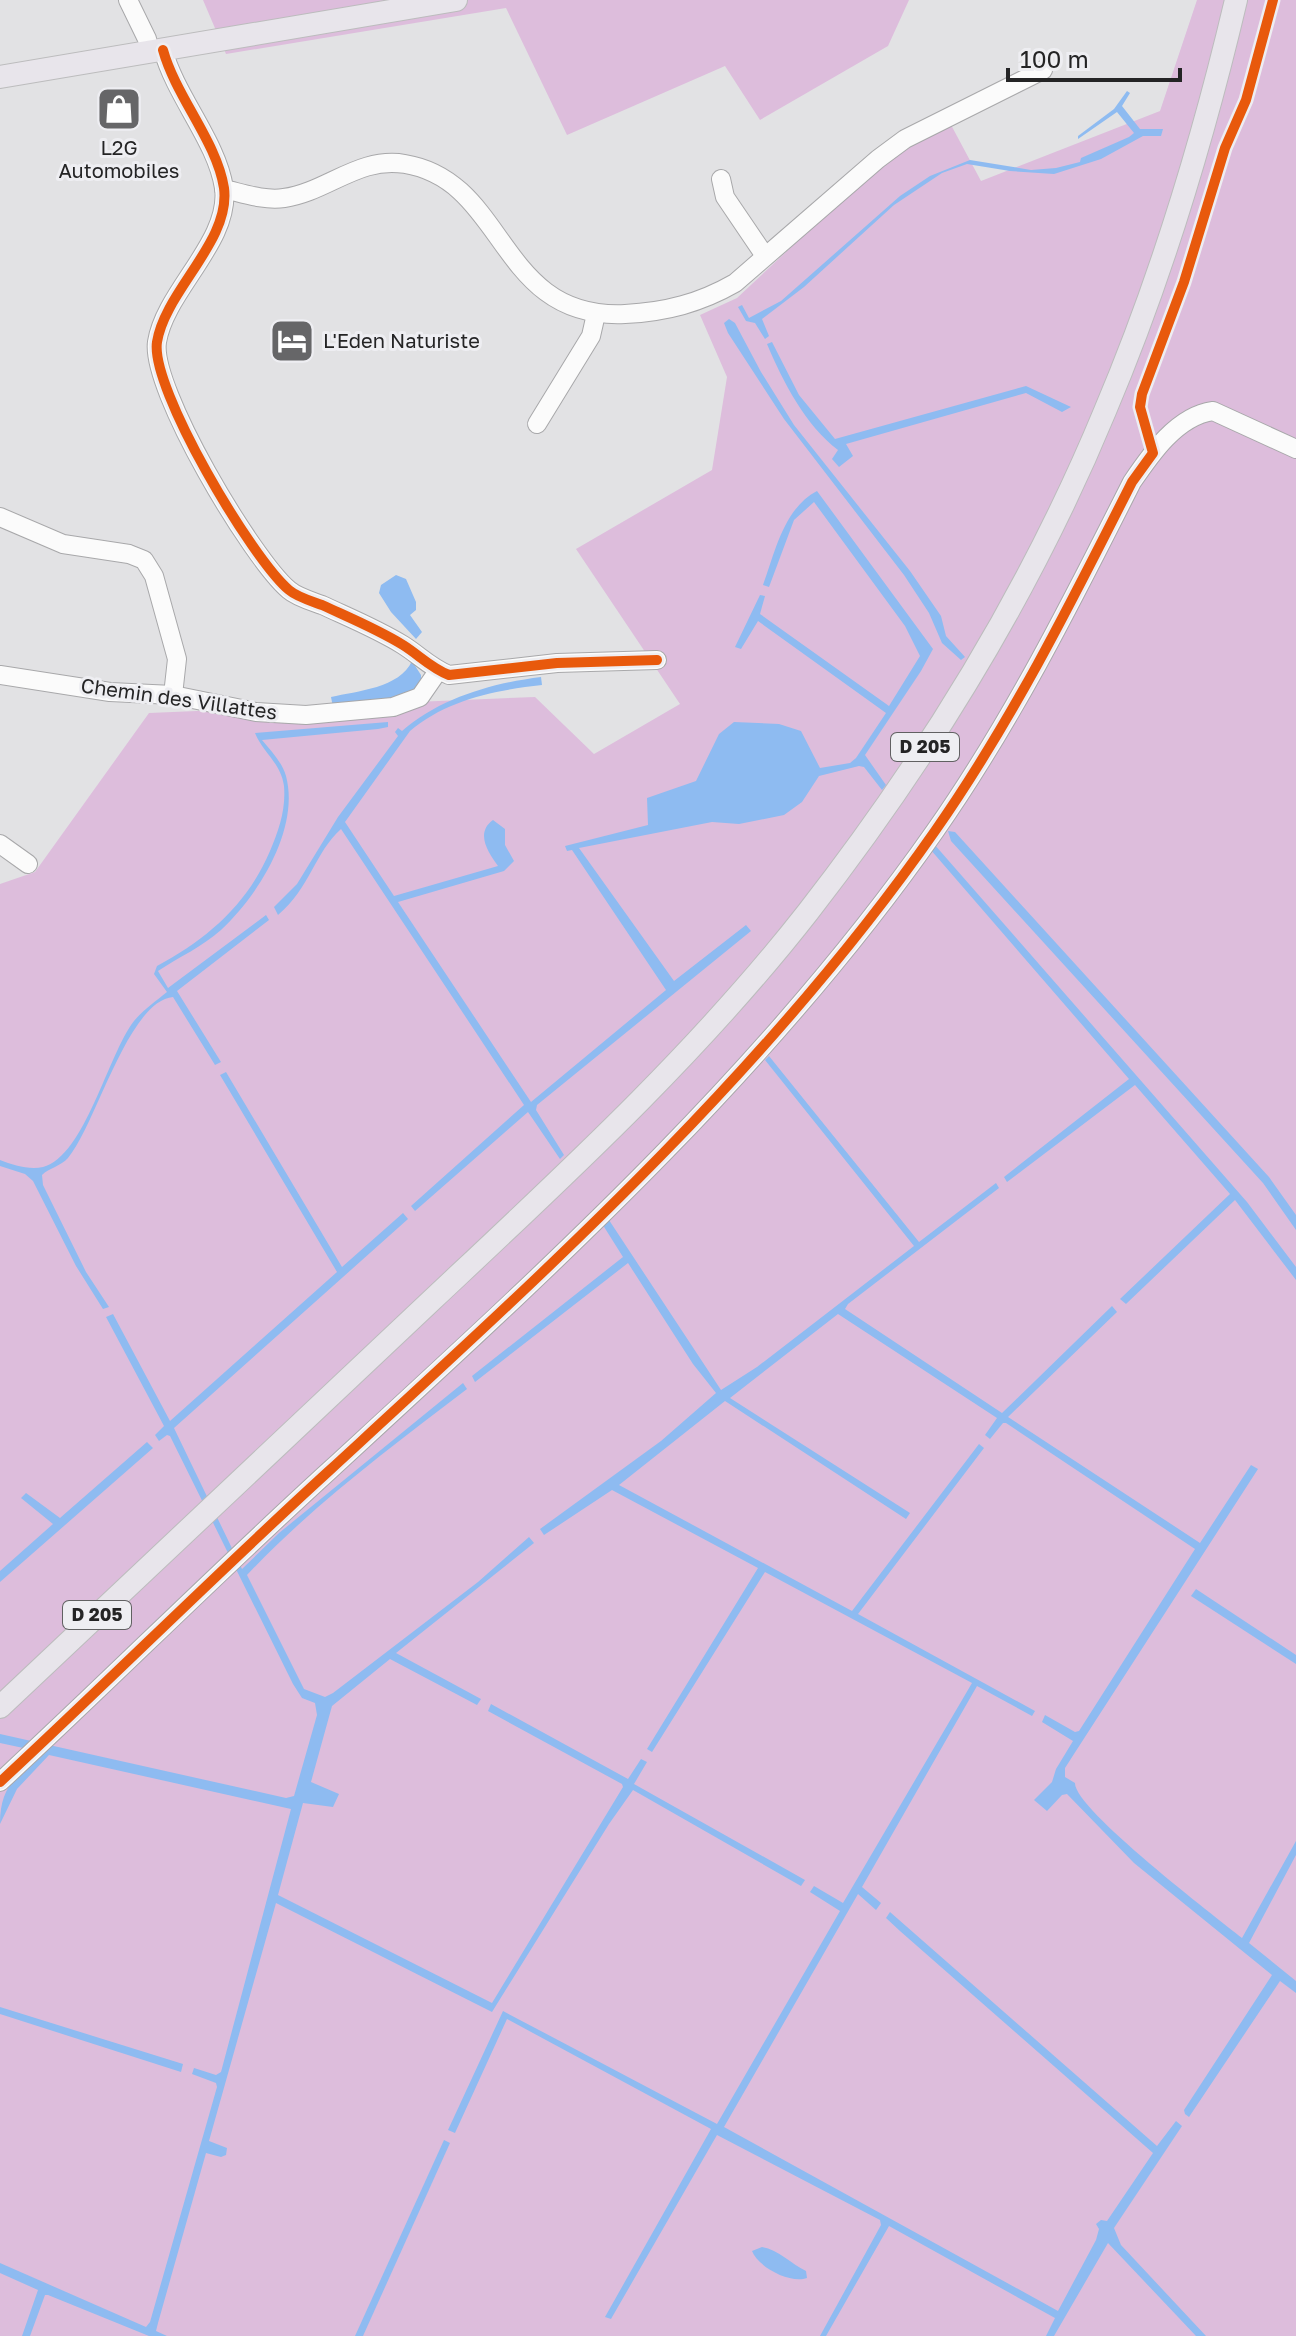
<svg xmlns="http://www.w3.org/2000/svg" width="1296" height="2336" font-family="'Golos Text',sans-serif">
  <rect width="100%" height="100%" fill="#e2e2e4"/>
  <g fill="#ddbddc">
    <path d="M203,0h706l-21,46 -128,74 -35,-54 -158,69 -61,-127 -280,46z"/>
    <path d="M1197,0h99v2336h-1296v-1452l35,-12 114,-159 386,-16 59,57 86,-50 -104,-155 136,-79 15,-93 -27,-62 37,-17 116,-109 46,-35 51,-31 31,58 179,-70z"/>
  </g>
  <g fill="#8ebbf1">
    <path d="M1127,91l3,2 -8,13 18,23h23l-2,7h-18l-42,23 -47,15 -44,-3 -43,-7 -25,9 -48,32 -90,82 -42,32 7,17 -4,3 -10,-16 -9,-2 -8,-14 4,-2 7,13 32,-17 119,-105 30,-20 40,-16 61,10 25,-2 24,-6 1,-4 48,-21 5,-4 -17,-21 -39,27v-3l36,-27z"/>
    <path d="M729,319l6,4 26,49 33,53 116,146 31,45 5,20 19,21 -4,3 -19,-17 -13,-30 -25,-38 -120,-156 -56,-86 -4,-10z"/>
    <path d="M772,342l27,53 36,44 191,-53 45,21 -9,5 -36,-19 -180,51 7,12 -14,11 -7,-8 6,-9c-32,-24 -55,-68 -71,-106z"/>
    <path d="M817,491l116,158 -12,22 -56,84 21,30 -4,5 -18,-23 -5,-1 -40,10 -17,26 -18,13 -45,9 -27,-2 -133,26 95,133 72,-56 5,6 -214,174 -1,5 28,45 -4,4 -32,-47 -113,99 -4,-5 113,-101 -183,-276c-26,23 -31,59 -63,86l-4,-8 23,-23 41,-67 60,-81 -3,-4 3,-4 4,3c38,-33 91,-48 139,-54l1,8c-46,5 -96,15 -132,46l-65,91 49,74 104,-30c-10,-14 -23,-33 -5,-46l12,9v16l9,16 -10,10 -106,31 133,200 135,-112 -94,-140 -5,1 -2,-5 83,-21 -1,-27 49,-17 23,-47 15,-12 45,2 22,7 19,37 30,-5 6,-5 30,-45 -128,-92 -17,28 -6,-2 25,-52 5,1 -5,18 129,92 31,-50 -15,-30 -91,-124 -20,18 -25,67 -6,-2c12,-33 21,-77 54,-94z"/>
    <path d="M396,575l10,4 10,23v8l-6,5 12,17 -6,7 -25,-27 -12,-19 2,-8z"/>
    <path d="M412,661l9,14v7l-13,14 -75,11 -2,-10c26,-6 69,-9 81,-36z"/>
    <path d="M388,722v5l-10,2 -116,11c9,11 20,22 24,36 14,53 -28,120 -65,154 -19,17 -42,27 -63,41l10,17 98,-73 3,5 -92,71 44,71 -6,3 -42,-68c-45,4 -77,128 -105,161 -7,8 -19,10 -26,17l1,10 43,87 23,35 -6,2 -27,-43 -43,-85 -8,-7 -25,-8v-6c13,5 29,10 43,7 42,-11 65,-113 91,-146 9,-11 22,-20 33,-29l-13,-18 3,-8c50,-27 90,-61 113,-115 9,-21 16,-42 14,-65 -3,-23 -21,-33 -29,-53z"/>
    <path d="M948,831l7,1 314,345 27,38v15l-33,-47 -312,-342z"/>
    <path d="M934,844l313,358 49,65v13l-61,-80 -109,104 -6,-5 110,-105 -95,-109 -128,97 -3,-5 125,-98 -199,-230z"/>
    <path d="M769,1056l150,186 77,-59 3,5 -151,116 -3,5 157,104 110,-107 5,6 -109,105 192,126 51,-78 7,4 -184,285 -9,14v9l10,6c-1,26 141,134 167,155l54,-97v14l-47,88 47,38v12l-16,-12 -91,136 -4,-3 -1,-4 88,-135 -138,-112 -67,-69 -5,1 -15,16 -13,-11 18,-18 4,-13 17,-28 -31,-19 3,-7 30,17 4,-1 116,-182 -189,-126h-3l-13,16 -5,-4 12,-17 -159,-104 -108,84 180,115 -4,6 -181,-118 -106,84 233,126 127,-167 5,4 -126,166 177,97 -3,5 -55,-30 -115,201 19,16 -5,7 -18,-16 -134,233 334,184 38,-71 3,-11 -3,-5 5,-4 6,1 46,-68 -253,-222 -14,-13 4,-6 267,234 19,-25 6,5 -68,102 7,17 85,91h-10l-88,-93 -54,93h-8l9,-18 -166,-92 -63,110h-6l61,-111 -1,-5 -163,-85 -106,184 -6,-2 106,-188 -204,-110 -52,114 -7,-3 55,-119 214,113 123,-213 -30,-19 4,-6 29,17 129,-220 -207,-111 -113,180 -5,-3 111,-181 -146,-78 -68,45 -4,-6 121,-88 55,-48 -23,-29 -65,-101 -153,119 -3,-6 151,-119 -22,-35 6,-5 114,173 36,-23 157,-121 -149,-186z"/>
    <path d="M226,1072l116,195 61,-54 5,6 -234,209 68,141 37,-36 184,-150 4,6c-76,58 -154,116 -220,186l57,114 21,8 8,-4 145,-111 51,-45 5,6 -138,110 85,46 -4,6 -87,-46 -58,47 -21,76 28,12 -6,13 -30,-4 -25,92 214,108 131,-216 -1,-3 -134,-73 3,-7 137,75 13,-20 6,3 -13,22 171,96 -4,6 -168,-96 -24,34 -117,188 -216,-109 -67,238 18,7 -1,7 -5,2 -15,-4 -48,170 -2,8 11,5h-18l-101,-41h-3l-15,41h-8l16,-46 -38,-17v-10l146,64 4,-5 67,-235 -1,-4 -24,-9 2,-6 22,7 5,-3 70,-263 -242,-54 -32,34 -17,35c0,-38 16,-47 42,-72l-42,-9v-9l286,64 8,-2 23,-81 -2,-12 -13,-5 -9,-14 -123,-248 -3,-1 -8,6 -4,-6 9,-9 -58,-109 7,-3 57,107 167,-149 -117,-197z"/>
    <path d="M147,1442l6,6 -153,134v-11l53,-47 -32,-26 5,-5 34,25z"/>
    <path d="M1196,1589l100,66v9l-105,-68z"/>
    <path d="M0,2007l183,57 -2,8 -181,-58z"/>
    <path d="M444,2140l6,3 -87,193h-8z"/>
    <path d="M762,2247c17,3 29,17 44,24l1,7c-17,6 -49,-11 -55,-27z"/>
  </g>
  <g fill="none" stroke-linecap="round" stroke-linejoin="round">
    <g stroke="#a8a8aa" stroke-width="20">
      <g id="minor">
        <path d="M128,0l19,39 3,13"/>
        <path d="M163,50c13,47 54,92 61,138 7,53 -59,103 -67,154 -7,46 95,217 132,248 8,7 22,11 33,15 28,13 55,24 81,40 16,10 28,23 46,30l108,-12 100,-3"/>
        <path d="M721,179l4,18 40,59"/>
        <path d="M224,189c18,4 40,12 60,9 43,-6 75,-42 121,-34 103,17 92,156 220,150 41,-2 75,-11 110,-31l143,-124 27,-20 138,-69"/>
        <path d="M537,424l54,-88 5,-22"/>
        <path d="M0,517l63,27 66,10 15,6 10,16 23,83 -4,36"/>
        <path d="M0,675l110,17 63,3 83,17 50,3 87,-8 27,-10 18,-26"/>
        <path d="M0,844l28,20"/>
        <path d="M0,1782c111,-103 218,-210 330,-312 215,-198 436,-397 605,-639 77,-110 137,-230 197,-349 19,-28 45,-66 81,-71l83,38"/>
      </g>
    </g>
    <g stroke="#bcbcbd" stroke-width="24">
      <g id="major">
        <path d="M0,77l456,-77"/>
        <path d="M0,1707c144,-136 288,-272 433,-408 131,-123 264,-245 375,-387 119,-153 223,-322 297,-501 56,-132 98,-271 131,-411"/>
      </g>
    </g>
    <use href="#minor" stroke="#fbfbfb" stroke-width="18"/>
    <use href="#major" stroke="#e8e5eb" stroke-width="22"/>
    <g stroke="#eeeef2" stroke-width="15">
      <g id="cycleway">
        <path d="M163,50c13,47 54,92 61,138 7,53 -59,103 -67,154 -7,46 95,217 132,248 8,7 22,11 33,15 28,13 55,24 81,40 16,10 28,23 46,30l108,-12 100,-3"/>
        <path d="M0,1782c111,-103 218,-210 330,-312 215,-198 436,-397 605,-639 77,-110 137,-230 197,-349l21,-29 -13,-46 2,-13 42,-112 41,-134 21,-48 27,-100"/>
      </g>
    </g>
    <use href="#cycleway" stroke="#e8590c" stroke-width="10"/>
  </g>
  <defs>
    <g id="shop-square" transform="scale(2.3)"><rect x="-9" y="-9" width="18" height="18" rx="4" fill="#666668" stroke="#eeeef2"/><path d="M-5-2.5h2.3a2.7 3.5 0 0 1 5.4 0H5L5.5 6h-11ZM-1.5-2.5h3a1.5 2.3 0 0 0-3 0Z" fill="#fff"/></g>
    <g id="hotel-square" transform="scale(2.3)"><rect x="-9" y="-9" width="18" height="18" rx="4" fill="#666668" stroke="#eeeef2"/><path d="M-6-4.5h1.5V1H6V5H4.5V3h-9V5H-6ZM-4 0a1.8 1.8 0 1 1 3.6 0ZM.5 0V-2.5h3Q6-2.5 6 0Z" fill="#fff"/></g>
  </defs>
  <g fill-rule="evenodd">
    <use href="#shop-square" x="119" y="109"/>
    <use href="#hotel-square" x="292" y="341"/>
  </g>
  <g text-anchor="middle" stroke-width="6" stroke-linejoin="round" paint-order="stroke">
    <g fill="#eeeef2" stroke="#616162" stroke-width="2">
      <rect x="891" y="733" width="68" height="28" rx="6"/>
      <rect x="63" y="1601" width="68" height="28" rx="6"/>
    </g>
    <g font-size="18" font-weight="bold" fill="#242425">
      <text x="925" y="753">D 205</text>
      <text x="97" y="1621">D 205</text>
    </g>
    <g font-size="20" fill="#242425" stroke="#eeeef2">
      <text x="119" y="155">L2G<tspan x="119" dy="23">Automobiles</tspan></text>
      <text x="323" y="348" text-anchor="start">L'Eden Naturiste</text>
    </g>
    <g font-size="20" fill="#242425" stroke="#eeeef2">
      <text transform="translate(179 699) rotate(8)" y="7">Chemin des Villattes</text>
    </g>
  </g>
  <path d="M1008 68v12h172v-12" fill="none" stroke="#242425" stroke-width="4"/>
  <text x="1020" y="68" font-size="24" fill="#242425" stroke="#eeeef2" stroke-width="6" paint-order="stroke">100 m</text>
</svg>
